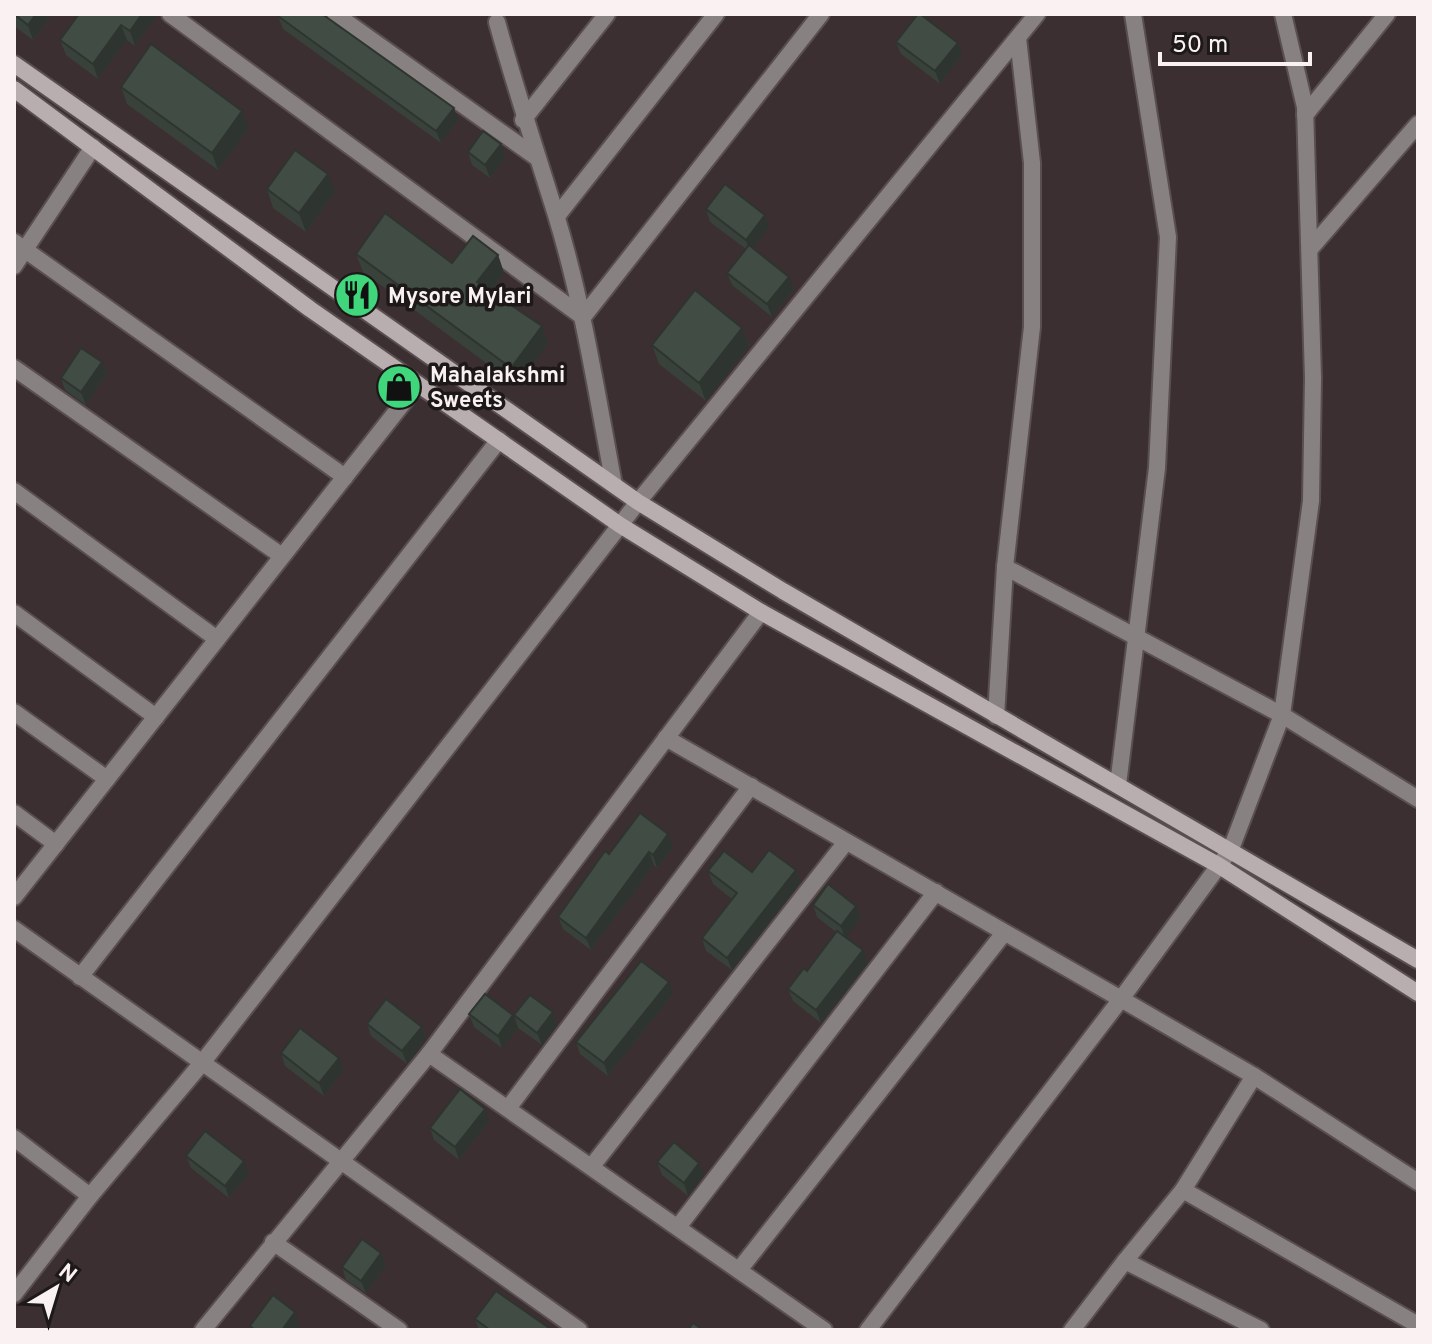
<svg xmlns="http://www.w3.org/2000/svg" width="1432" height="1344" font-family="Overpass,sans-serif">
  <rect width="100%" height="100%" fill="#3b2f31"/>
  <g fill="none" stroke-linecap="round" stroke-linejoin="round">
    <g stroke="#594e50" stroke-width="20">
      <g id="street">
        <path d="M170,14l413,303 238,-303"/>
        <path d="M335,14l201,143"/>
        <path d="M1283,14l22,93 8,271 -2,123 -29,214 -51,134 -110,150 133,77 164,106"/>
        <path d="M497,22c18,65 39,129 59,193 27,88 41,180 58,270"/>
        <path d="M1305,115l82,-101"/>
        <path d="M523,120l84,-106"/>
        <path d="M557,216l159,-202"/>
        <path d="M14,242l331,235"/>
        <path d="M1310,249l108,-125"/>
        <path d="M14,266l79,-119"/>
        <path d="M14,368l268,188"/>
        <path d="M14,491l203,148"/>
        <path d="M1005,567l277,148 136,84"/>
        <path d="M14,613l142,104"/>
        <path d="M14,712l93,67"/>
        <path d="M996,716l9,-149 27,-240v-164l-14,-125"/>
        <path d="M666,738l455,261 -253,331"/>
        <path d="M1118,785l39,-317 11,-231 -35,-223"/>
        <path d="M14,813l42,31"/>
        <path d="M14,897l404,-513"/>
        <path d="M14,929l565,401"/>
        <path d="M80,977l419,-537"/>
        <path d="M429,1054l395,276"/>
        <path d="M1254,1076l-71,114 -58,71 136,69"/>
        <path d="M509,1107l242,-321"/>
        <path d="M14,1138l76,58"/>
        <path d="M592,1166l254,-324"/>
        <path d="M1183,1190l235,135"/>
        <path d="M678,1227l258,-335"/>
        <path d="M273,1242l126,88"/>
        <path d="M739,1270l265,-337"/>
        <path d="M14,1294l76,-98 112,-133 436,-561 399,-488"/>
        <path d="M203,1330l226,-276 332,-442"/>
        <path d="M1072,1330l53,-69"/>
      </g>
    </g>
    <g stroke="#594e50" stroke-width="20">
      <g id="secondary">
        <path d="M14,64l624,438 145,89 635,369"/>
        <path d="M14,89l296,220 310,216 141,87 457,253 200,128"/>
      </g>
    </g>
    <use href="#street" stroke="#888182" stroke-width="16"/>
    <use href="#secondary" stroke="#b8adaf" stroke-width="16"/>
  </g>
  <g fill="#38413a">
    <path d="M14,14h38l-19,26 -19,-14z"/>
    <path d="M278,16l180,104 -17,23 -158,-114z"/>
    <path d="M156,17l-21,29 -8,-6 -29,39 -32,-24 -6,-15z"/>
    <path d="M896,42l66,13 -22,29 -39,-30z"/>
    <path d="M121,87l128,41 -31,42 -91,-66z"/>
    <path d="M468,152l37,5 -15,21 -18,-13z"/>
    <path d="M267,189l68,3 -29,40 -33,-24z"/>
    <path d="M706,209l59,6 4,12 -16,21 41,41 -22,28 -40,-32 -5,-12 19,-24 -36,-27z"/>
    <path d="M356,254l96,9 46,-8 6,18 -13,18 51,35 6,18 -31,42 -154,-114z"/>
    <path d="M742,328l7,18 -43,55 -47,-37 -7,-19z"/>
    <path d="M102,362l5,12 -21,31 -21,-15 -4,-12z"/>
    <path d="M668,834l5,13 -16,21 -3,-3 -63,85 -28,-21 -5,-12 51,-63z"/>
    <path d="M796,870l4,13 -68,87 -26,-19 -4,-13 30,-39 -19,-15 -5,-13 44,1z"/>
    <path d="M813,905l43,1 5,12 -15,19 22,26 -47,60 -28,-22 -5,-12 19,-18 29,-39 -19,-15z"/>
    <path d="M673,994l-65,82 -28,-22 -4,-12z"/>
    <path d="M553,1012l4,13 -15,20 -24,-17 -4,-13z"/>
    <path d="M469,1014l44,1 5,13 -16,20 -28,-21z"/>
    <path d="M367,1024l55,3 4,12 -19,25 -36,-28z"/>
    <path d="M281,1053l62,18 -19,25 -39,-30z"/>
    <path d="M489,1121l-30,39 -25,-20 -4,-12z"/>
    <path d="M186,1156l63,18 -20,24 -38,-30z"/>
    <path d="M657,1162l47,13 -16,21 -26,-21z"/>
    <path d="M386,1266l-20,27 -20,-13 -4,-13z"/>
    <path d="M475,1319l77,11h-73z"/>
  </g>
  <g fill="#2e3530">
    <path d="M36,14h16l-19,26 -5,-15z"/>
    <path d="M142,14h13l1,3 -21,29 -5,-15z"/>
    <path d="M121,25l6,15 -29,39 -5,-15z"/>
    <path d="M958,43l4,12 -22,29 -5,-13z"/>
    <path d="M454,108l4,12 -17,23 -5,-12z"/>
    <path d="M242,111l7,17 -31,42 -6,-17z"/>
    <path d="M501,144l4,13 -15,21 -5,-13z"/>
    <path d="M328,174l7,18 -29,40 -7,-19z"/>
    <path d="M765,215l4,12 -19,25 -4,-12z"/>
    <path d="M498,255l6,18 -20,27 -7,-18z"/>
    <path d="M789,277l5,12 -22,28 -5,-13z"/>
    <path d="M542,326l6,18 -31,42 -6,-18z"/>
    <path d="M742,328l7,18 -43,55 -7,-18z"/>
    <path d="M102,362l5,12 -21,31 -5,-13z"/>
    <path d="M668,834l5,13 -16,21 -4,-13z"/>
    <path d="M649,852l5,13 -63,85 -5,-12z"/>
    <path d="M796,870l4,13 -68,87 -5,-12z"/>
    <path d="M856,906l5,12 -16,21 -4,-13z"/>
    <path d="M863,950l5,13 -47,60 -5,-13z"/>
    <path d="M669,982l4,12 -65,82 -4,-13z"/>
    <path d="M553,1012l4,13 -15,20 -5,-12z"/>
    <path d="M513,1015l5,13 -16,20 -4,-12z"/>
    <path d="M422,1027l4,12 -19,25 -5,-13z"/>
    <path d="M339,1058l4,13 -19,25 -5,-13z"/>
    <path d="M485,1109l4,12 -30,39 -4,-13z"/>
    <path d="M244,1161l5,13 -20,24 -4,-12z"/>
    <path d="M699,1163l5,12 -16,21 -4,-13z"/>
    <path d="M381,1253l5,13 -20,27 -5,-12z"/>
    <path d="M295,1312l5,13 -4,5h-14z"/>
  </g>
  <g fill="#414c44" stroke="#2e3530" stroke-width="2">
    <path d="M14,14h22l-8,11z"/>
    <path d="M79,14h63l-12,17 -9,-6 -28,39 -33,-24z"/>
    <path d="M280,14h42l132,94 -18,23 -158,-115z"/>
    <path d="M918,14h2l38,29 -23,28 -39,-29z"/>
    <path d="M151,44l91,67 -30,42 -91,-66z"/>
    <path d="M483,131l18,13 -16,21 -17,-13z"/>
    <path d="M295,150l33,24 -29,39 -32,-24z"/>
    <path d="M725,184l40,31 -19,25 -40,-31z"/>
    <path d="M385,213l67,50 21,-27 25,19 -21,27 65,44 -31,42 -155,-114z"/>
    <path d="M749,245l40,32 -22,27 -40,-31z"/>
    <path d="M695,290l47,38 -43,55 -47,-38z"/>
    <path d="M81,348l21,14 -21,30 -20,-14z"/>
    <path d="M640,813l28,21 -15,21 -4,-3 -63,86 -28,-21 47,-66 4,3z"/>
    <path d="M769,850l27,20 -69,88 -25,-20 35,-45 -29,-22 16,-20 28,21z"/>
    <path d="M828,884l28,22 -15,20 -28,-21z"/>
    <path d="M837,931l26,19 -47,60 -28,-21 16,-21 3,3z"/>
    <path d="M641,961l28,21 -65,81 -28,-21z"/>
    <path d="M485,994l28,21 -15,21 -29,-22z"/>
    <path d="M530,995l23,17 -16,21 -23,-18z"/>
    <path d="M386,999l36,28 -20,24 -35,-27z"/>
    <path d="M300,1028l39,30 -20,25 -38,-30z"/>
    <path d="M460,1089l25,20 -30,38 -25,-19z"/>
    <path d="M205,1131l39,30 -19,25 -39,-30z"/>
    <path d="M674,1142l25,21 -15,20 -27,-21z"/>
    <path d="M362,1239l19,14 -20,28 -19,-14z"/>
    <path d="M496,1291l56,39h-62l-15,-11z"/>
    <path d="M273,1295l22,17 -13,18h-27l-5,-4z"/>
    <path d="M693,1323l10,7h-15z"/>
  </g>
  <defs>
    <g id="restaurant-disc" transform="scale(2.3)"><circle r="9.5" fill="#40d77c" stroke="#1e1919"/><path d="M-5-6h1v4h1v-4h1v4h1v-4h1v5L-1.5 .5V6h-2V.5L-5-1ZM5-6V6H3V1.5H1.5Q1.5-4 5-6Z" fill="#111"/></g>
    <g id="shop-disc" transform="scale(2.3)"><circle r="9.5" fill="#40d77c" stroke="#1e1919"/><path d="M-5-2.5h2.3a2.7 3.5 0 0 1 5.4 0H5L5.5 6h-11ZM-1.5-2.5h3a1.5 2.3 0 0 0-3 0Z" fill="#111"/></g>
  </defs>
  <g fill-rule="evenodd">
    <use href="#restaurant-disc" x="357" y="295"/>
    <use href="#shop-disc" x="399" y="387"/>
  </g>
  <g text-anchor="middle" stroke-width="7" stroke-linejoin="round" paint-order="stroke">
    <g font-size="22" font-weight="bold" fill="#f9f1f2" stroke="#1e1919" text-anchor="start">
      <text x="388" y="303">Mysore Mylari</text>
      <text x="430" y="382">Mahalakshmi<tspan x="430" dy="25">Sweets</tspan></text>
    </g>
  </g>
  <rect width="1432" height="1344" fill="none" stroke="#f9f1f2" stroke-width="32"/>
  <g transform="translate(56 1288) rotate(38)" stroke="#1e1919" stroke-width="6" paint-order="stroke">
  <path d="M0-6L14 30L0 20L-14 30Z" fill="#f9f1f2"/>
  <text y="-12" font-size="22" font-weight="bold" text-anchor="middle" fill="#f9f1f2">N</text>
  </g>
  <path d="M1160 52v12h150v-12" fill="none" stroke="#f9f1f2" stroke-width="4"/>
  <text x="1172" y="52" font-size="24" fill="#f9f1f2" stroke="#1e1919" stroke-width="6" paint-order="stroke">50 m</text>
</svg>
